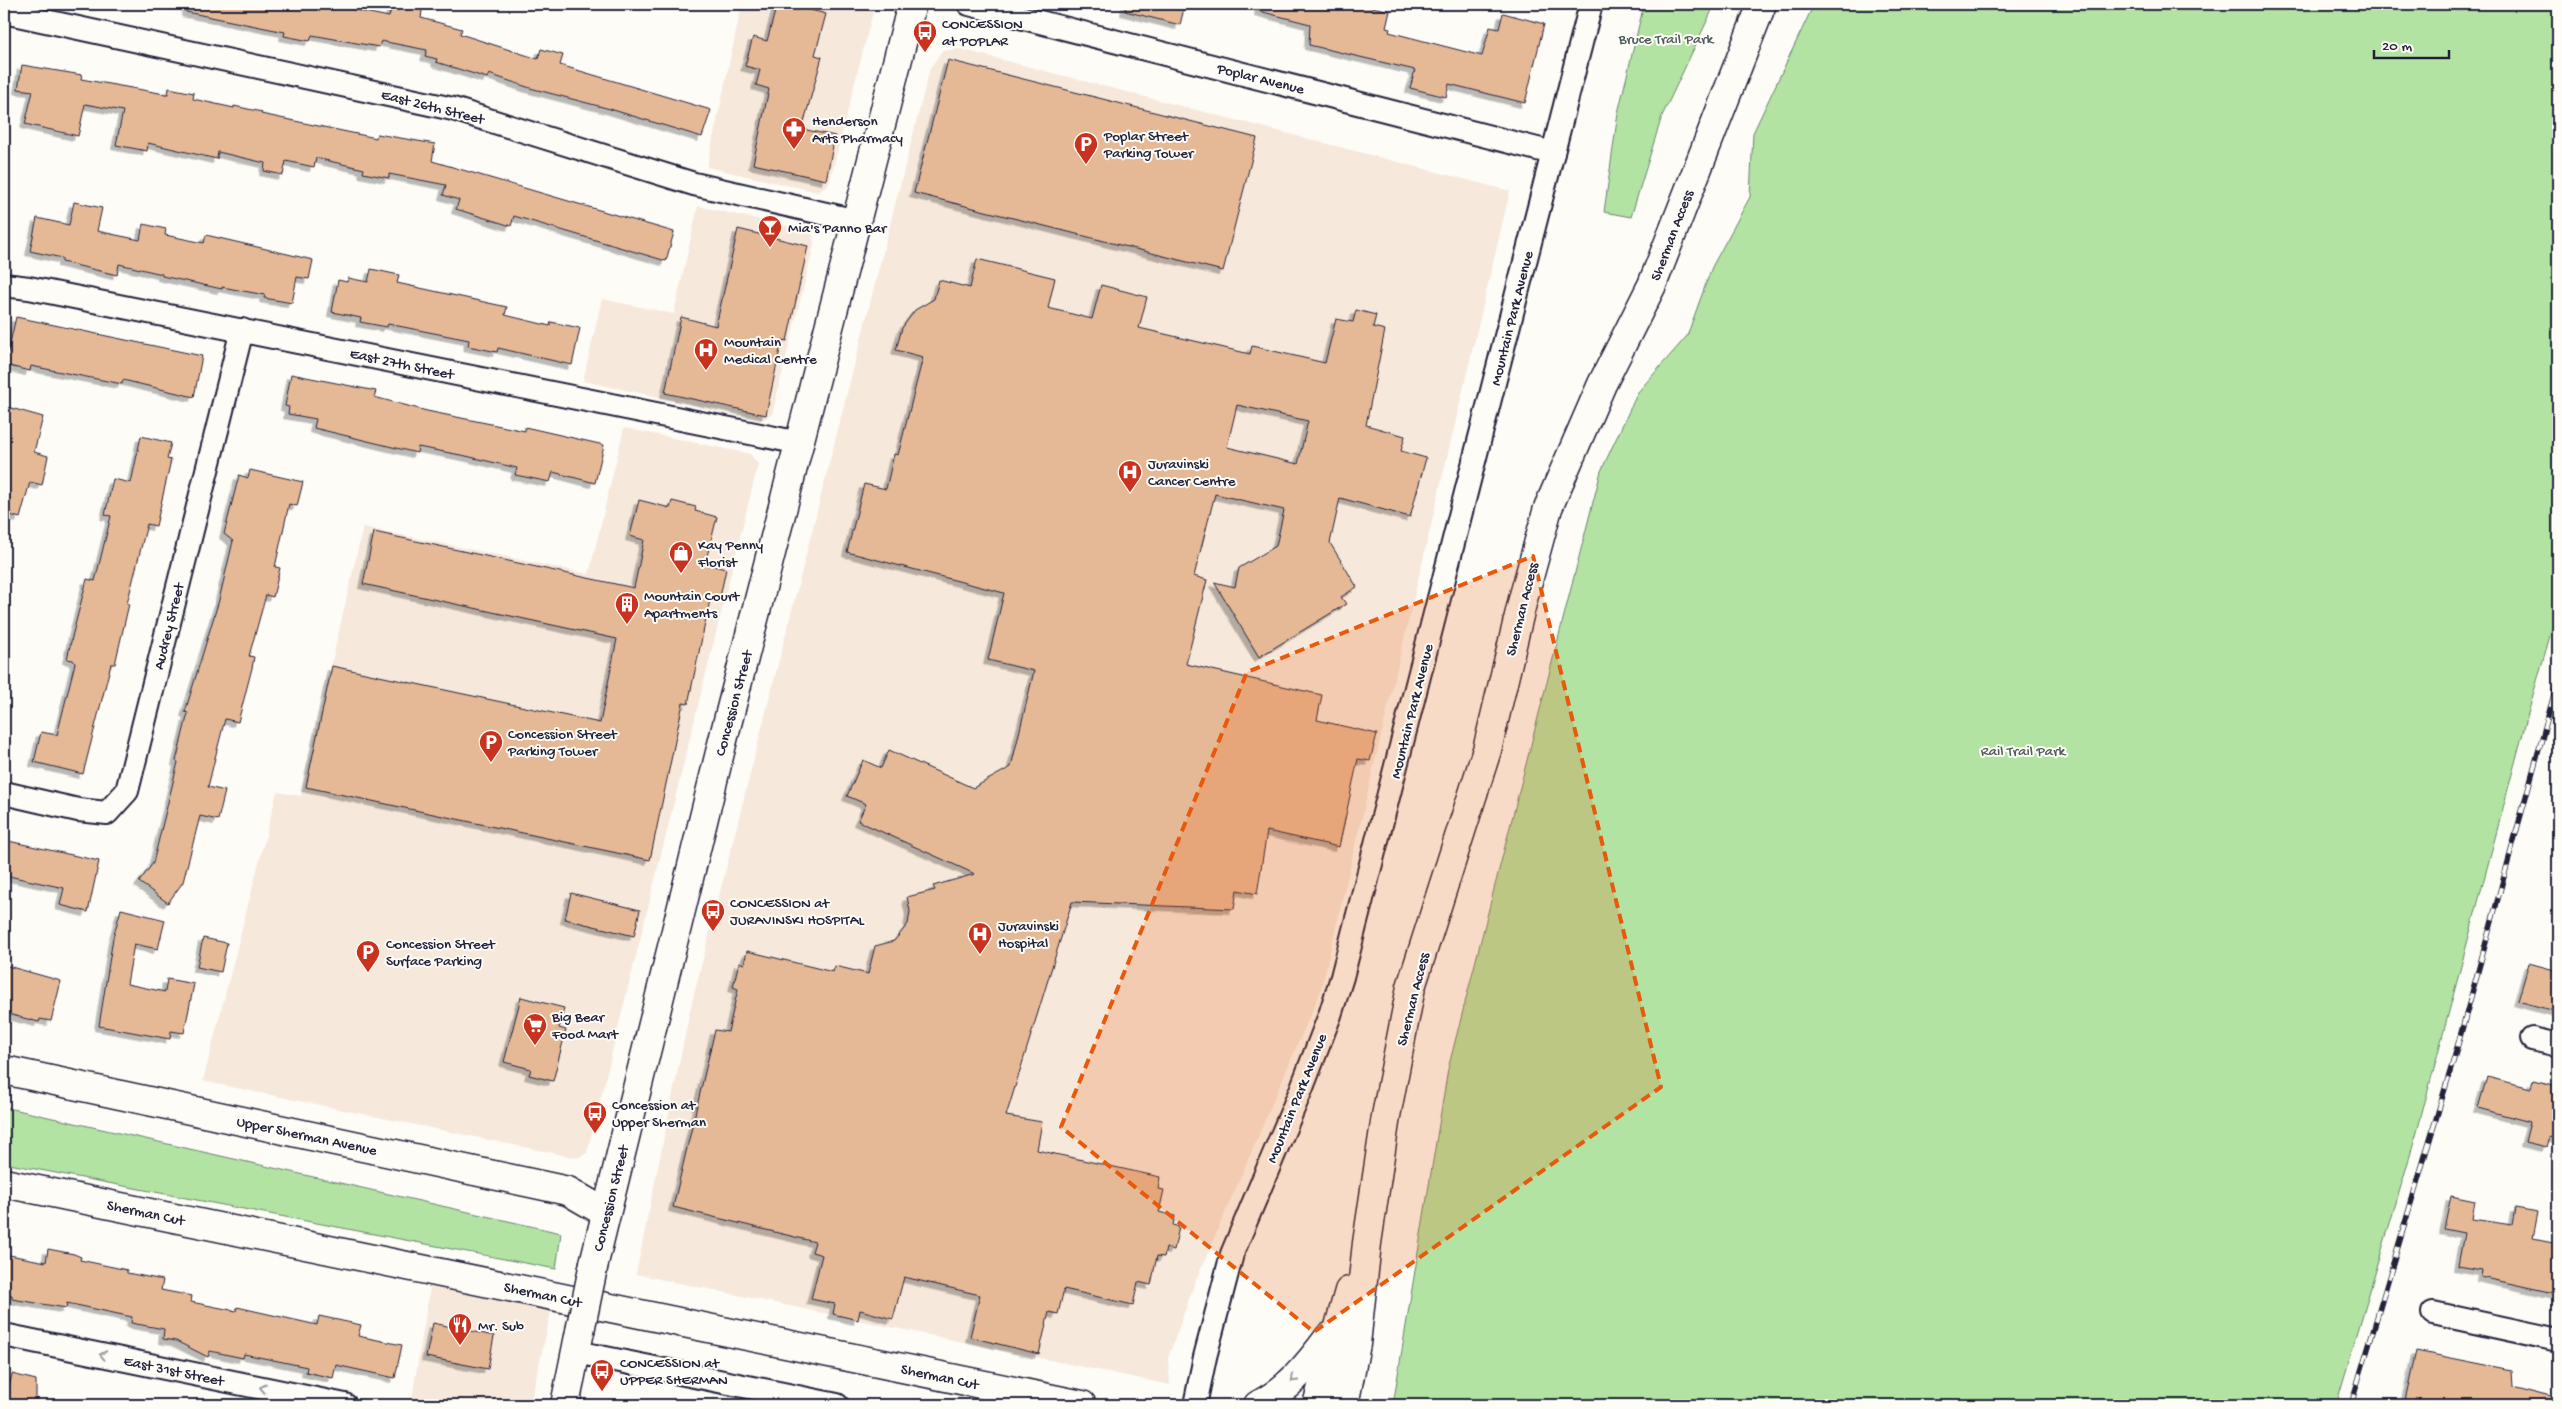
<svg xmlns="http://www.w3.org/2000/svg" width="2562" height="1409" font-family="'Gochi Hand',sans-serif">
  <defs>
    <filter id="shadow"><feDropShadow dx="-4.5" dy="4.5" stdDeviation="0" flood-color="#0004"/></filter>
  </defs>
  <rect width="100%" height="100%" fill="#fdfcf7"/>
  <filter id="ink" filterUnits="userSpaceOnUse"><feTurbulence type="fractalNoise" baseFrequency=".02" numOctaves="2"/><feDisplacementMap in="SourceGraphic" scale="10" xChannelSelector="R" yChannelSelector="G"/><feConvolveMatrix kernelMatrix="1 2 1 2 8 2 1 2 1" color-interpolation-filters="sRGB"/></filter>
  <g filter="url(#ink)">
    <g fill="#f6e8da">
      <path d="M742,4h133l-46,180 -11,8 -111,-25z"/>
      <path d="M960,49l550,142 -189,799 -127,295 -26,73 2,27 -534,-111 55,-268 239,-938 12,-17z"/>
      <path d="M698,206l107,24 8,5 1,10 -42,169 -8,5 -181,-38 19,-82 72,15z"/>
      <path d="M624,428l126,26 8,10 -171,689 -10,5 -374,-77 74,-289 24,4 62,-269 226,47z"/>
      <path d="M431,1282l121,25 -22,98h-119z"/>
    </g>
    <g fill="#b3e3a3" stroke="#6a826f">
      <path d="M1644,4h71l-53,112 -31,101 -27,-5 14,-99z"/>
      <path d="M1814,4h744v604l-25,87 -116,437 -81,273h-943l55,-336 153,-598 37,-79 49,-56 25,-69 38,-70 3,-64z"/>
      <path d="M4,1107l557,126 -5,36 -552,-106z"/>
    </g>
    <g fill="#e6b996" stroke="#22223b" fill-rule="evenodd" filter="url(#shadow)">
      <path d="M187,4h139l63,13 3,-13h31l-2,14 41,11 -2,5 78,25 3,-10 22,6 -3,10 151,45 -9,27 -92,-28 -80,-21 -41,-14 -2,4 -51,-16 1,-3 -12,-3 2,-6 -46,-9 -2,6 -67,-12 -2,6 -26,-5 1,-4 -99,-20z"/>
      <path d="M777,4h11l38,10 -11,41 7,2 -20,72 33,7 -9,44 -73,-16 16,-75 -13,-4 4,-15 -15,-4 8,-29 14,4z"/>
      <path d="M1126,4h59l-5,21 -55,-14z"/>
      <path d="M1260,4h99l31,7 -4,17 4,1 -1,3 93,24 8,-29 9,2 4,-16 41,11 -19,79 -76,-19 -3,13 -36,-9 5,-18 -106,-25 1,-21 -51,-13z"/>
      <path d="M948,60l309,78 -34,133 -309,-78z"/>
      <path d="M22,65l60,10 -1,4 84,15h3l1,-6 25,5 -1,6 41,9v-2l28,6 -1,2 115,24 1,-4 58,10 -3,17 242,71 -8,29 -152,-45 -3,10 -55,-17 3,-9 -16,-5 3,-10 -57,-11v4l-26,-5 1,-4 -48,-11 -2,9 -28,-6 -3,14 -19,-4 1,-8 -47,-11 -1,7 -69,-16 -1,8 -31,-6 7,-34 -38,-7 -7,32 -53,-12 8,-33 -15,-2z"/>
      <path d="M74,202l28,6 -5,23 43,9 3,-16 23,5 -1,6 39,8 2,-8 107,25 -4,19 -12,-2 -5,26 -28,-5 1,-3 -43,-8v2l-60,-13v-2l-43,-10 -2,11 -55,-13v-4l-32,-7 7,-33 32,7z"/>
      <path d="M738,229l70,17 -21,95 -5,-1 -16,75 -101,-22 16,-76 35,9z"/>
      <path d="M977,259l78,19 -7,30 44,11 9,-34 46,12 -8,31 111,26 2,-8 73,17 11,-44 17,3 3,-12 20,5 -3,12 12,3 -19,95 39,11 -4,15 25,7 -16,59 -70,-19 -10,45 27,44 -16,10 5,7 -87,53 -45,-75 21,5 4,-19 37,-22 8,-36 -69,-16 -21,82 13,4 -21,84 136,31 -5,25 60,14 -7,27 -12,-2 -19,88 -72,-16 -10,63 -20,-4 -3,19 -162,-7 -66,214 36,6 -5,28 123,27 -2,12 6,1 -5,22 16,4 -2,9 6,2 -5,23 -8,-2 -2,9 -7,-1 -6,29 -13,-3 -5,23 -69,-16 -6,25 -9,-2 -10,42 -69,-17 10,-42 -76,-18 -11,42 -33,-9 -2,10 -25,-6 2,-10 -24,-5 11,-44 -10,-3 3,-10 -142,-35 42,-177 13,2 10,-43 -5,-2 6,-25 5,2 3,-13 86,21 2,-6 33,8 7,-28 19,-5 14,-17 2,-13 -3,-14 28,-7 -2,-4 42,-12 -117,-53 8,-17 -19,-8 16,-36 18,8 8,-18 84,38 38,-21 23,-96 -46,-11 16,-67 -157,-41 17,-68 22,5 8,-35 4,1 25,-98 -27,-7 6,-22 13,-18 19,-11 5,-19 31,8zM1237,405l71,16 -10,43 -71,-17z"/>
      <path d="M371,269l28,6 -2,8 110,24 -2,8 45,11 1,-4 29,6 -8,37 -74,-17 -1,4 -29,-6 1,-6 -81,-16 -1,3 -27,-5 1,-4 -29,-6 6,-32 9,2 1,-4 20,4z"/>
      <path d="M16,317l186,39 -8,41 -71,-17 -1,4 -91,-18 -1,5 -25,-6z"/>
      <path d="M291,374l85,17 -2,6 53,14 98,20v-4l79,18 -9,38 -42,-11 -3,10 -35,-7 2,-7 -51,-12 -48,-9 -1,6 -103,-25 2,-9 -28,-5 1,-7 -4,-1z"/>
      <path d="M4,406l39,11 -9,35 14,4 -6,29 -12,-3 -10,36 -16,-5z"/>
      <path d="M141,436l30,7 -4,16 4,1 -15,66 -9,-2 -20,80h2l-14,60h-4l-28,110 -49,-12 7,-30 16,3 18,-72 -2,-3 -6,-1 6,-26 14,-54 8,2 16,-65 -6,-1 8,-36 18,4z"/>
      <path d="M250,470l53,12 -6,24 -8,-2 -14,63 5,1 -7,29 -7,-2 -17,61 5,1 -2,11 -14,54 -13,-3 -10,39 -7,29 17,4 -7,29 -18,-4 -17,66 -15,21 -29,-21 14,-19 25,-101 -2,-1 12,-48 -3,-1 34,-112 14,-59 -9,-7 15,-59 9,3z"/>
      <path d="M639,500l31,8 2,-7 24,6 -1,4 22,6 -12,47 21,5 -6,28 -9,-2 -23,109 -5,-1 -33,157 -344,-73 26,-121 268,57 17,-84 -254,-55 11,-52 260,56 10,-48 -14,-4z"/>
      <path d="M4,840l95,21 -11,51 -28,-7 4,-17 -60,-13z"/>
      <path d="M571,893l69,17 -6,26 -69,-17z"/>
      <path d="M121,909l44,11 -7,29 -24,-5 -7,40 38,8 2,-13 27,5 -10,49 -13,-2 -1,8 -71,-13 14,-88z"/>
      <path d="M203,938l24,5 -6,29 -24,-5z"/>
      <path d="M2529,963l29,8v41l-40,-11z"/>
      <path d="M4,965l57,16 -10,40 -11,-2 -1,3 -35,-9z"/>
      <path d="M521,997l43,11 -5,20 7,2 -13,51 -24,-6 2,-6 -27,-7z"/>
      <path d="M2487,1077l44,11 2,-8 25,6v52l-9,-2 -3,11 -21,-5 5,-20 -52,-14z"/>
      <path d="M2451,1196l24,5 -3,18 40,6 3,-17 23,4 -5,26 25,5v51l-77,-17 1,-7 -24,-4 6,-33 -20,-4z"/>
      <path d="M48,1249l26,5 7,3 -1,3 47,10v3l36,7 -2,10 31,6 -1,6 45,9 1,-4 80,18 2,-9 42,9 -3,11 44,9 -7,33 -59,-13 -3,13 -27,-6 1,-5 -63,-13 -1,4 -33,-7 -2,6 -32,-16 -13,-2 1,-10 -33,-6 1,-6 -65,-14 -1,5 -54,-9v-4l-8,-1v-40l42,8z"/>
      <path d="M433,1323l61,13 -6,33 -62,-12z"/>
      <path d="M2416,1351l95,19 1,16 46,12v7h-151l1,-4 -3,-1z"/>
      <path d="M12,1374l24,6v25h-31z"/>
    </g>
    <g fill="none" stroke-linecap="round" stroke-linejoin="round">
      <g stroke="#22223b" stroke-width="26">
        <g id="minor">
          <path d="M969,4l584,149"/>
          <path d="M4,12l449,97 241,75 163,37"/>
          <path d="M4,285l25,3 771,155"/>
          <path d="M4,793l74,17 29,3 20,-22 115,-461"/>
          <path d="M2532,1039l26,6"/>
          <path d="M2433,1313l125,27"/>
          <path d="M4,1335l341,70"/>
          <path d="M576,1352l261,53"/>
          <path d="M1195,1405l10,-48 27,-103 69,-164 29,-75 12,-38 249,-973"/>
        </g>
      </g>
      <g stroke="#22223b" stroke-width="31">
        <g id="secondary">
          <path d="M4,1070l564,121 38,22"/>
          <path d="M4,1183l1078,222"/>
          <path d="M594,1263l131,-531 187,-728"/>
          <path d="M565,1405l15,-74"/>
          <path d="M1258,1405c30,-15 51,-41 71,-68"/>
          <path d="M1317,1405l32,-114"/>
          <path d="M1344,1405l12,-61 11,-101 19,-127 25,-129 76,-237 36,-151 25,-91 54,-124 50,-99 110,-281"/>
        </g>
      </g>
      <use href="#minor" stroke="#fdfcf7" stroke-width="22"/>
      <use href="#secondary" stroke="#fdfcf7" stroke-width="28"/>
      <g stroke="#22223b" stroke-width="5.5">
        <path id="rail" d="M2351,1405l104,-350 103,-375"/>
      </g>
      <use href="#rail" stroke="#fdfcf7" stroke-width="4" stroke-dasharray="11" stroke-linecap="butt"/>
      <g stroke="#22223b" stroke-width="31" stroke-linecap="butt">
        <path id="secondary-bridge" d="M580,1331l14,-68"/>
      </g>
      <use href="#secondary-bridge" stroke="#fdfcf7" stroke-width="28"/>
    </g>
    <defs><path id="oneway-chevron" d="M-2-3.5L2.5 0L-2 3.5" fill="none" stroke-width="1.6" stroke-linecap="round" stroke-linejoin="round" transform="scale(1.25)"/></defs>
    <g stroke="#9a9aa2">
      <use href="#oneway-chevron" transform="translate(103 1355) rotate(-168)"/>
      <use href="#oneway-chevron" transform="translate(1294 1379) rotate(136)"/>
      <use href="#oneway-chevron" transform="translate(263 1388) rotate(-168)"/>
    </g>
  </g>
  <path fill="#e8590c" fill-opacity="0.2" stroke="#e8590c" stroke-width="4" stroke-dasharray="10 6" stroke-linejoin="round" d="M1533,556l128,531 -347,245 -253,-205 186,-455z"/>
  <defs>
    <g id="bus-pin" transform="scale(1.25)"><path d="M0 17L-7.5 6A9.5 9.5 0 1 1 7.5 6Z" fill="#c8321e" stroke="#fdfcf7"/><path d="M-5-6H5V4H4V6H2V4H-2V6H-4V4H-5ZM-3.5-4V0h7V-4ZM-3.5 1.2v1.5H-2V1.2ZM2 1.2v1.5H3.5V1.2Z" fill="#fff"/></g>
    <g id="pharmacy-pin" transform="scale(1.25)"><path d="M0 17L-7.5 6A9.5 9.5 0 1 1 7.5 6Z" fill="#c8321e" stroke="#fdfcf7"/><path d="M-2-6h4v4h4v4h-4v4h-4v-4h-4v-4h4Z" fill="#fff"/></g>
    <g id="parking-pin" transform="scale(1.25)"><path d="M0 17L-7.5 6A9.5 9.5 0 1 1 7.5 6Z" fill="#c8321e" stroke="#fdfcf7"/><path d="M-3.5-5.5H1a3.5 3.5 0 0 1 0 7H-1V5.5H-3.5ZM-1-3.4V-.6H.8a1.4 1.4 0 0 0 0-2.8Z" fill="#fff"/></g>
    <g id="bar-pin" transform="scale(1.25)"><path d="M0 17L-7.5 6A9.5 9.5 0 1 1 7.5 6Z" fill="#c8321e" stroke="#fdfcf7"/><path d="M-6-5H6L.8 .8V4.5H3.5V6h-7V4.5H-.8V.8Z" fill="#fff"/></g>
    <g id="hospital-pin" transform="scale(1.25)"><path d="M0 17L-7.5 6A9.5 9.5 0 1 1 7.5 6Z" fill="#c8321e" stroke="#fdfcf7"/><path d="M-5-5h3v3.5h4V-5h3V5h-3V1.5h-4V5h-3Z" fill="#fff"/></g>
    <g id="shop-pin" transform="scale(1.25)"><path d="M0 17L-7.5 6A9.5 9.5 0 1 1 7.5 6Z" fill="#c8321e" stroke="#fdfcf7"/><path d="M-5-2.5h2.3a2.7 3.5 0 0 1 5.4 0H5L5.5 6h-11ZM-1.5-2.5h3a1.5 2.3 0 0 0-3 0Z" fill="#fff"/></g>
    <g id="building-pin" transform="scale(1.25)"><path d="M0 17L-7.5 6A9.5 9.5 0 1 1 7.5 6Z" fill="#c8321e" stroke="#fdfcf7"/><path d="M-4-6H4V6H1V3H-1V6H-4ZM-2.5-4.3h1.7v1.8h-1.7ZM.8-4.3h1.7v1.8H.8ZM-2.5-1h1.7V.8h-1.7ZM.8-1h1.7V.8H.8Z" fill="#fff"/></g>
    <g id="supermarket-pin" transform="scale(1.25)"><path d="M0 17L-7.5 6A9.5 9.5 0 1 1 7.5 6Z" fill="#c8321e" stroke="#fdfcf7"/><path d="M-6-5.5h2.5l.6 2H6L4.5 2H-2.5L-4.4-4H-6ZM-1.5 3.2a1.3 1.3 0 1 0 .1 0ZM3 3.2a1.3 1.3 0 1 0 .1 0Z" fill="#fff"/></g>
    <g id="restaurant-pin" transform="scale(1.25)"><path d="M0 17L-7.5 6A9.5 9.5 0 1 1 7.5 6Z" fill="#c8321e" stroke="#fdfcf7"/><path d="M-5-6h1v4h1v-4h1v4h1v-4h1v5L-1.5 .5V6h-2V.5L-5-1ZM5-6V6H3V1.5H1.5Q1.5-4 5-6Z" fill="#fff"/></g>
  </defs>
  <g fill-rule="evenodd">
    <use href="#bus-pin" x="925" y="32"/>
    <use href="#pharmacy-pin" x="794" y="129"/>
    <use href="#parking-pin" x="1086" y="144"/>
    <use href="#bar-pin" x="770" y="227"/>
    <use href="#hospital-pin" x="706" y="350"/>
    <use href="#hospital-pin" x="1130" y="472"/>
    <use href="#shop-pin" x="681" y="553"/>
    <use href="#building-pin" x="627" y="604"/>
    <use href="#parking-pin" x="491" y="742"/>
    <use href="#bus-pin" x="713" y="911"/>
    <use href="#hospital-pin" x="980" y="934"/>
    <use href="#parking-pin" x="368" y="952"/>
    <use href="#supermarket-pin" x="535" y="1025"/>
    <use href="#bus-pin" x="595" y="1113"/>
    <use href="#restaurant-pin" x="460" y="1325"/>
    <use href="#bus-pin" x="602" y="1371"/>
  </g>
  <g text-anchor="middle" stroke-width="4" stroke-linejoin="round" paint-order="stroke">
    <g font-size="15" fill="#22223b" stroke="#fdfcf7" text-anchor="start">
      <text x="942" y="28">CONCESSION<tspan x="942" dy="17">at POPLAR</tspan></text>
      <text x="812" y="125">Henderson<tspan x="812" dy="17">Arts Pharmacy</tspan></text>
      <text x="1104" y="140">Poplar Street<tspan x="1104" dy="17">Parking Tower</tspan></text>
      <text x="788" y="232">Mia's Panno Bar</text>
      <text x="724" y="346">Mountain<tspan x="724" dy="17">Medical Centre</tspan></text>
      <text x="1148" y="468">Juravinski<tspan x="1148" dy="17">Cancer Centre</tspan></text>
      <text x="698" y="549">Kay Penny<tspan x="698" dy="17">Florist</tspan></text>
      <text x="644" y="600">Mountain Court<tspan x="644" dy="17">Apartments</tspan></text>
      <text x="508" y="738">Concession Street<tspan x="508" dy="17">Parking Tower</tspan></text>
      <text x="730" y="907">CONCESSION at<tspan x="730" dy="17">JURAVINSKI HOSPITAL</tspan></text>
      <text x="998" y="930">Juravinski<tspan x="998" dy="17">Hospital</tspan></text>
      <text x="386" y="948">Concession Street<tspan x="386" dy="17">Surface Parking</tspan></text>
      <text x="552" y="1021">Big Bear<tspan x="552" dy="17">Food Mart</tspan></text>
      <text x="612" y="1109">Concession at<tspan x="612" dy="17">Upper Sherman</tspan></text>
      <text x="478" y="1330">Mr. Sub</text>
      <text x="620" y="1367">CONCESSION at<tspan x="620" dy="17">UPPER SHERMAN</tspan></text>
    </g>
    <g font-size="15" fill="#4e5c5a" stroke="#fdfcf7">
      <text x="1666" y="43">Bruce Trail Park</text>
      <text x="2023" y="755">Rail Trail Park</text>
    </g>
    <g font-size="15" fill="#22223b" stroke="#fdfcf7">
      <text transform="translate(1261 78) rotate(14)" y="5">Poplar Avenue</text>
      <text transform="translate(433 106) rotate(14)" y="5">East 26th Street</text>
      <text transform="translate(1671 235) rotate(-69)" y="5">Sherman Access</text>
      <text transform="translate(1511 318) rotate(-76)" y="5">Mountain Park Avenue</text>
      <text transform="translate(402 363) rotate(12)" y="5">East 27th Street</text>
      <text transform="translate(1521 609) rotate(-76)" y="5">Sherman Access</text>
      <text transform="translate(168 626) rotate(-76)" y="5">Audrey Street</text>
      <text transform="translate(733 703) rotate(-75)" y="5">Concession Street</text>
      <text transform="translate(1411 711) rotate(-76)" y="5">Mountain Park Avenue</text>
      <text transform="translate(1412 999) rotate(-76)" y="5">Sherman Access</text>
      <text transform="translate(1296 1098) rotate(-68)" y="5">Mountain Park Avenue</text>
      <text transform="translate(307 1135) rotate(12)" y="5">Upper Sherman Avenue</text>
      <text transform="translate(610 1198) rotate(-76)" y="5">Concession Street</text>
      <text transform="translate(146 1212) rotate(12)" y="5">Sherman Cut</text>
      <text transform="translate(543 1294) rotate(12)" y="5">Sherman Cut</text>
      <text transform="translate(174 1370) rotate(12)" y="5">East 31st Street</text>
      <text transform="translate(940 1376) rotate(12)" y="5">Sherman Cut</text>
    </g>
  </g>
  <rect width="2562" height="1409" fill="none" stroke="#fdfcf7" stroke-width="20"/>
  <rect x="10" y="10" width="2542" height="1389" fill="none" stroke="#22223b" stroke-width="2" filter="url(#ink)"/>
  <path d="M2374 50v8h75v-8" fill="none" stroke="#22223b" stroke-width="2.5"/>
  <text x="2382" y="50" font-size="15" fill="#22223b" stroke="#fdfcf7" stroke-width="4" paint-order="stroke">20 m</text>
</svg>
